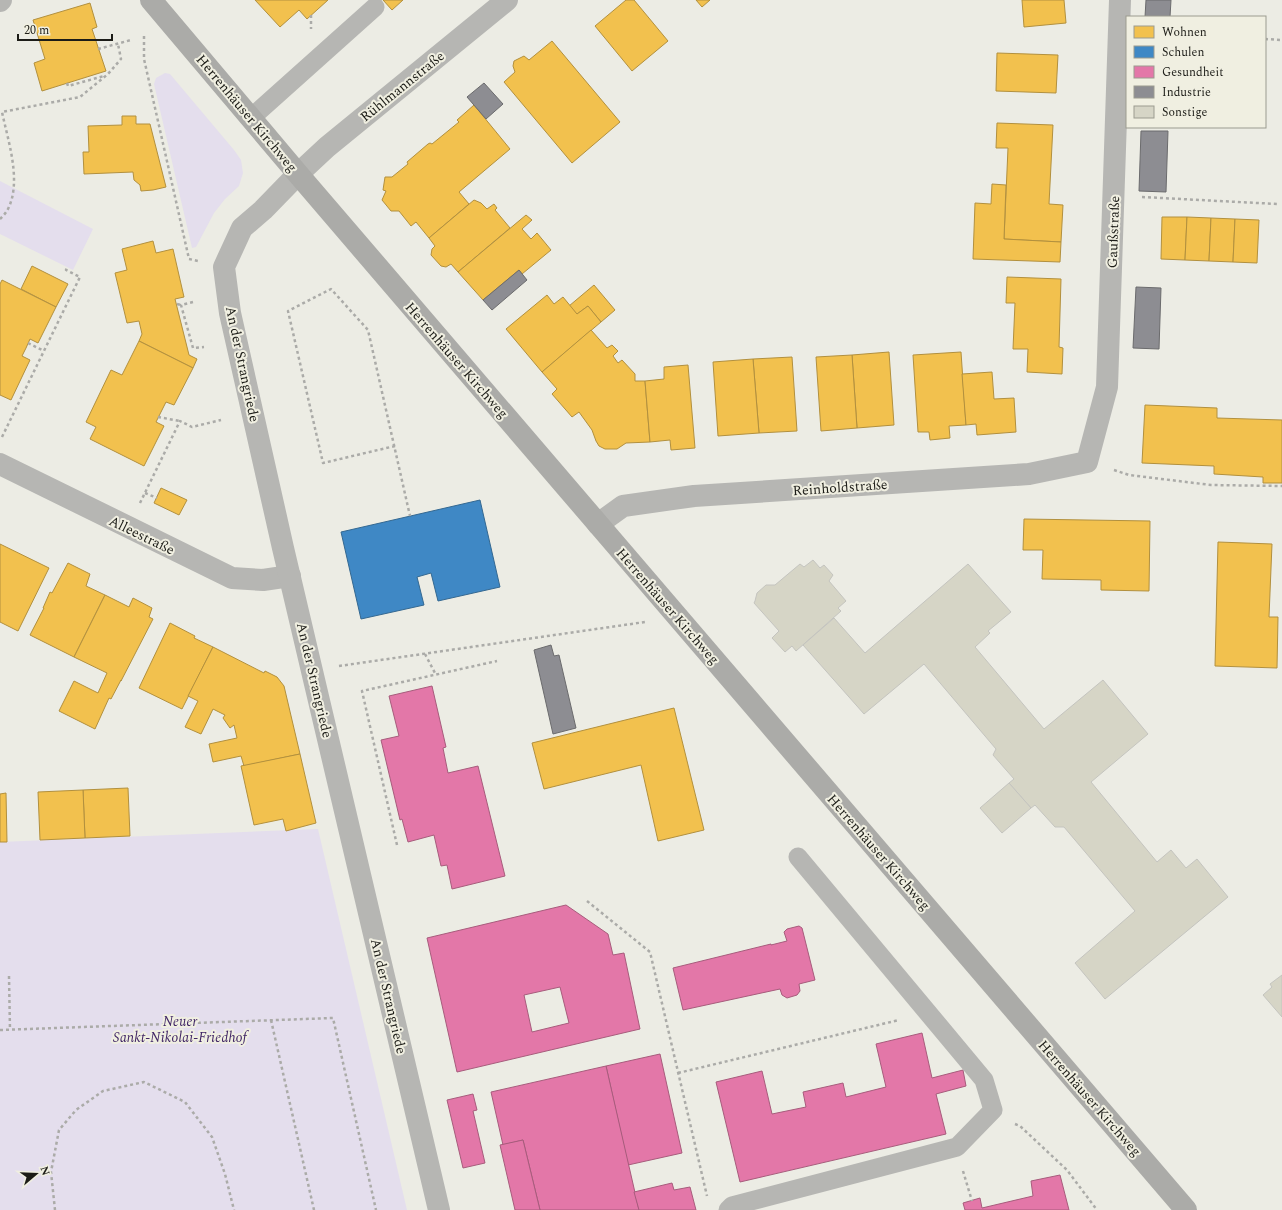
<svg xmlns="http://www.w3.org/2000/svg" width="1282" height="1210" font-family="Spectral,serif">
  <rect width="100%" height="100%" fill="#ecece4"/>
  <g fill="#e4deed">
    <path d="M165,73l5,1 64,76 7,10 2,13 -4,13 -14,13 -11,14 -18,34 -4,1 -38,-164 2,-6z"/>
    <path d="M0,181l93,48 -20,41 -73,-36z"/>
    <path d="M318,829l89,381h-407v-368z"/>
  </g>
  <g fill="#f2c14e" stroke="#b2903e">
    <path d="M255,0h73l-21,19 -8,-9 -19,17z"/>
    <path d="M383,0h20l-11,10z"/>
    <path d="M626,0h8l34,41 -36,30 -37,-45z"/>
    <path d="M696,0h14l-8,7z"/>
    <path d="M1022,0h42l2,23 -42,4z"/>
    <path d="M90,3l7,24 -5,2 14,42 -64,20 -8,-28 11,-4 -12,-39z"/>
    <path d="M552,41l68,81 -48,41 -68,-81 11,-10 -2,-6 1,-5 10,-5 5,4z"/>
    <path d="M997,53l61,2 -2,38 -60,-2z"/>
    <path d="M474,105l36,44 -51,43 10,12 -40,34 -13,-16 -5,4 -12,-15h-8l-9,-11 4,-9 -3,-1 2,-13h7l16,-13 -1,-2 21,-18 2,-1 2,1 27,-22 -2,-2z"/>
    <path d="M122,116h14v8h14l16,63 -13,3 -12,1 -1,-6 -6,-5 -1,-8 -49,2 -1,-22h6l-1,-26 34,-1z"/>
    <path d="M997,123l56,2 -4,79 14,1 -2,37 -57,-3 4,-91h-12z"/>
    <path d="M992,184l14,1 -2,54 57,3 -1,20 -87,-3 2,-56 16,1z"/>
    <path d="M474,200l7,3 6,6 7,-5 3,4 -2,2 15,18 -52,44 -7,-8 -5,3 -5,-1 -10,-11 1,-6 3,-3 -6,-8z"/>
    <path d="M526,215l6,5 -10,9 9,10 6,-6 14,17 -29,24 -3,-4 -36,30 -25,-28z"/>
    <path d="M1162,217h25l-2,43 -24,-1z"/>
    <path d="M1187,217l24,1 -2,43 -24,-1z"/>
    <path d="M1211,218l24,1 -2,43 -24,-1z"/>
    <path d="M1235,219l24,1 -2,43 -24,-1z"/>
    <path d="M153,241l3,12 17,-4 11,48 -9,2 14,56 8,4 -4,9 -54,-27 3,-7 -3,-13 -12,2 -12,-50 12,-3 -5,-21z"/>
    <path d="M32,266l36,18 -12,23 -35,-18z"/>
    <path d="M1007,277l54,2 -2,68 4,1 -1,26 -35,-2 1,-23h-15l2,-46h-9z"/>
    <path d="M2,280l54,27 -18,36 -8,-4 -4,9 -4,8 8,4 -19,40 -11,-5v-111z"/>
    <path d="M594,285l21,25 -14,12 -13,-16 -11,8 -8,-8z"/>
    <path d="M547,295l7,9 9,-7 14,17 11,-8 13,16 -59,50 -36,-43z"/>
    <path d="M591,330l16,18 5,-3 6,6 -5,5 5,7 4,-3 13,14v7h10l5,61 -24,1 -9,6h-12l-6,-3 -3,-5 -4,-11 -13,-18 -7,5 -20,-23 5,-5 -15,-17z"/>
    <path d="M139,341l54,27 -19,37 -8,-3 -10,20 8,4 -20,40 -54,-27 6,-12 -10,-5 24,-50 1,-2 11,5z"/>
    <path d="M889,352l5,73 -37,3 -5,-73z"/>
    <path d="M961,352l5,73 -17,1 1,12 -20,2 -1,-8h-11l-5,-77z"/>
    <path d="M852,355l5,73 -36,3 -5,-74z"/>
    <path d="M792,357l5,74 -38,2 -6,-74z"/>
    <path d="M753,359l6,74 -41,3 -5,-74z"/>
    <path d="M688,365l7,83 -24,2 -1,-10 -20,2 -5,-61 19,-2v-12z"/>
    <path d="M992,372l2,27 20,-1 2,34 -39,3 -1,-11 -10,1 -4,-51z"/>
    <path d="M1145,405l72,3v10l65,2v63h-19v-6l-49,-3v-8l-72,-3z"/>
    <path d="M161,488l26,12 -8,15 -25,-12z"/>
    <path d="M1024,519l126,2 -1,70 -48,-1v-10l-59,-1 1,-29h-20z"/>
    <path d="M1218,542l54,2 -3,73h9l-1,51 -62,-2z"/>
    <path d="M0,544l49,24 -31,63 -18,-9z"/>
    <path d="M68,563l22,11 -4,12 19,9 -31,62 -44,-22 14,-27h-1l7,-16 2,1z"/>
    <path d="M105,595l24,12 4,-9 19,10 -3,9 4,2 -32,62v-1l-10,19 -2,-1 -14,31 -36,-18 15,-30 24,12 9,-20 -33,-16z"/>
    <path d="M170,623l25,13 -1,2 19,9 -31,62 -43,-21z"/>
    <path d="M213,647l51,26 1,-2 12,6 7,9 16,68 -56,12 -3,-10 -28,6 -4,-18 28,-6 -3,-13 -4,3 -7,-10 2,-3 -12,-6 -12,25 -16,-7 13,-26 -10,-5z"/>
    <path d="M674,708l30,122 -46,11 -17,-76 -97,24 -12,-46z"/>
    <path d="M300,754l16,69 -30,8 -3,-12 -29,6 -13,-59z"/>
    <path d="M128,788l2,48 -45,2 -2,-48z"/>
    <path d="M83,790l2,48 -45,2 -2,-48z"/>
    <path d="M6,793l1,49h-7v-48z"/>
  </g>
  <path fill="#3f88c5" stroke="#346891" d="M480,500l20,87 -62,14 -7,-28 -14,4 7,28 -63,14 -20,-87z"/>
  <g fill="#e377a8" stroke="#a75c7c" fill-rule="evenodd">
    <path d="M432,686l14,61 -3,1 5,25 30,-7 27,110 -53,13 -5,-24 -6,1 -7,-31 -26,7 -6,-23 -2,1 -19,-80 18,-4 -10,-40z"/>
    <path d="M566,905l42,29 5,21 11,-2 16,76 -183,43 -30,-134zM560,987l9,36 -37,9 -8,-37z"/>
    <path d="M799,926l3,2 13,52 -16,4 1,7 -3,4 -10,3 -5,-3 -2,-6 -97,21 -10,-42 98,-24v1l16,-4 -3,-9 3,-3z"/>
    <path d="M922,1033l10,45 31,-8 3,16 -30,8 10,40 -206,48 -24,-100 46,-11 10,43 34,-7 -3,-15 40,-9 3,14 40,-10 -10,-43z"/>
    <path d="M660,1054l22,99 -54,12 -22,-99z"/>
    <path d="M606,1066l33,144h-99l-17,-70 -20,5 -12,-53z"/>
    <path d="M473,1094l4,16 -4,1 12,52 -22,5 -16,-68z"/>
    <path d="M523,1140l17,70h-25l-15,-65z"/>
    <path d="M1060,1175l9,35h-104l-2,-7 17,-5 2,10 51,-12 -2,-15z"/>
    <path d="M672,1183l2,7 16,-3 6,23h-57l-5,-18z"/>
  </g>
  <g fill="#8d8d92" stroke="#6b6b6d">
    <path d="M1146,0h25l-1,17h-25z"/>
    <path d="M484,83l19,21 -17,15 -19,-22z"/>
    <path d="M1141,131h27l-2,61 -27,-1z"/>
    <path d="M519,270l8,10 -35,30 -9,-10z"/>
    <path d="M1136,287l25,1 -2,61 -26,-1z"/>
    <path d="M551,645l3,11 5,-1 17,73 -23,6 -19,-84z"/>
  </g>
  <g fill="#d6d5c6" stroke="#c4c4bf">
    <path d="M813,560l7,8 4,-3 9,10 -4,6 17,20 -8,7 3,3 -45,40 -4,-5 -7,6 -13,-14 7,-7 -25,-28 1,-2 2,-8 9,-8h9l25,-21 4,3z"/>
    <path d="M968,564l43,48 -23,19 2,2 -15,14 69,82 59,-49 45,54 -57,48 66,80 14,-12 15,18 11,-9 31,38 -123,102 -30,-36 60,-52 -71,-84h-9l-20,-22 -4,3 -22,-25 5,-4 -21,-24 3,-6 -72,-85 -60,50 -61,-69 31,-27 31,35z"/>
    <path d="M1009,783l22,25 -29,25 -22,-25z"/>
    <path d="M1282,975v42l-19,-22 9,-8 -2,-3z"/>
  </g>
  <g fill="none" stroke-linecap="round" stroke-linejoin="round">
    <g stroke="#ababa8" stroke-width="2.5" stroke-dasharray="3 3" stroke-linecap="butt">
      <path d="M311,15v14"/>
      <path d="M144,36v23l45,200 9,2"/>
      <path d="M1265,39l17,1"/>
      <path d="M98,49l33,-9"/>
      <path d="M67,83l1,3 36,-10"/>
      <path d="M1142,197l135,7"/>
      <path d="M0,219c3,-3 6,-6 8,-10 14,-28 0,-68 -6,-97l78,-15 28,-23 13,-15 -3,-15"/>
      <path d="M193,302l-12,3 12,43 11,-1"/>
      <path d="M177,304l4,1"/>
      <path d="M28,343l16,8"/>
      <path d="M158,417l22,4"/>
      <path d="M2,437l78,-160 -14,-7 1,-3"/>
      <path d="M395,446l-72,17 -35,-152 43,-22 37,41 42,186"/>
      <path d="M1114,470l15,5 82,10 71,1"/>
      <path d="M145,493l12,5"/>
      <path d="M140,503l40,-82 12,6 29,-7"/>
      <path d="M425,654l11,21"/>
      <path d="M339,666l306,-44"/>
      <path d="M397,845l-35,-154 135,-30"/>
      <path d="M587,901l63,51 57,244"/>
      <path d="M9,976l1,54"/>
      <path d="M271,1020l43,190"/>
      <path d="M0,1030l333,-12 43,192"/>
      <path d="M678,1073l221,-53"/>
      <path d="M1015,1124l5,2 47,44 30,40"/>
      <path d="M963,1171l9,30"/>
      <path d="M55,1210l-4,-38 8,-42 17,-20 27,-19 41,-9 41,20 27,35 13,37 9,36"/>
    </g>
    <g stroke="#b6b6b3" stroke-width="19">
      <path d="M251,118l124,-111"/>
      <path d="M728,1210l4,-4 225,-59 36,-37 -9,-30 -186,-223"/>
    </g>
    <g stroke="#b6b6b3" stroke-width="22">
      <path d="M0,1l1,-1"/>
      <path d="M0,464l232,114 31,2 27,-4"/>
      <path d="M598,524l25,-18 71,-10 335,-22 58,-12 20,-75 13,-387"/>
      <path d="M439,1210l-156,-662 -53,-235 -6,-46 18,-39 21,-18 35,-36 29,-27 180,-147"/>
    </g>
    <path stroke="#ababa8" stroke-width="22" d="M151,0l147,174 888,1036"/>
  </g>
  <g text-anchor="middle" stroke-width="4" stroke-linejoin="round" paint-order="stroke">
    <g font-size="14" fill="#1c1c17" stroke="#f0efe1">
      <text transform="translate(402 86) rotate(-39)" y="5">Rühlmannstraße</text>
      <text transform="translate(247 113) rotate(50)" y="5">Herrenhäuser Kirchweg</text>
      <text transform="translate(1113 232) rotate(-88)" y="5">Gaußstraße</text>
      <text transform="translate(457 360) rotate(49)" y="5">Herrenhäuser Kirchweg</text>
      <text transform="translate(243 364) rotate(78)" y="5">An der Strangriede</text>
      <text transform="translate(840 487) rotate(-4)" y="5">Reinholdstraße</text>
      <text transform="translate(142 535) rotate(26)" y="5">Alleestraße</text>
      <text transform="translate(668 606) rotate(49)" y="5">Herrenhäuser Kirchweg</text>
      <text transform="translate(315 680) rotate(77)" y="5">An der Strangriede</text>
      <text transform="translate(879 852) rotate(49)" y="5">Herrenhäuser Kirchweg</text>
      <text transform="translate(389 996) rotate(77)" y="5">An der Strangriede</text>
      <text transform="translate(1090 1098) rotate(49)" y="5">Herrenhäuser Kirchweg</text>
    </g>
    <g font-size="14" font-style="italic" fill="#412666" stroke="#f0efe1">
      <text x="180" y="1026">Neuer<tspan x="180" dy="16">Sankt-Nikolai-Friedhof</tspan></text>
    </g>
  </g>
  <rect x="1126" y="16" width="140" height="112" fill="#f0efe1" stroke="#9b9b90"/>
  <rect x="1134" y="26" width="20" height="12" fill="#f2c14e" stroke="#9b9b90"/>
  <text x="1162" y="36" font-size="12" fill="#1c1c17">Wohnen</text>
  <rect x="1134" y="46" width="20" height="12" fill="#3f88c5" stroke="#9b9b90"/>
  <text x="1162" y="56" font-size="12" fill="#1c1c17">Schulen</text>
  <rect x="1134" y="66" width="20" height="12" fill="#e377a8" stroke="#9b9b90"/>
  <text x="1162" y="76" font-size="12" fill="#1c1c17">Gesundheit</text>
  <rect x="1134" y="86" width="20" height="12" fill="#8d8d92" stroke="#9b9b90"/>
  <text x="1162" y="96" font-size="12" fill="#1c1c17">Industrie</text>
  <rect x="1134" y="106" width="20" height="12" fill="#d6d5c6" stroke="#9b9b90"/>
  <text x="1162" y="116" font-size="12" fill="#1c1c17">Sonstige</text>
  <g transform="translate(36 1174) rotate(71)" stroke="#f0efe1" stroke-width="3" paint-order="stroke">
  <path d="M0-3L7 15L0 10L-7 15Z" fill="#1c1c17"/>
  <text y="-6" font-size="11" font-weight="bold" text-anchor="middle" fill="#1c1c17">N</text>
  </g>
  <path d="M18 34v6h94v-6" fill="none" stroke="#1c1c17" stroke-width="2"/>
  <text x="24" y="34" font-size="12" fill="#1c1c17" stroke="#f0efe1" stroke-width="3" paint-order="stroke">20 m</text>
</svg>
